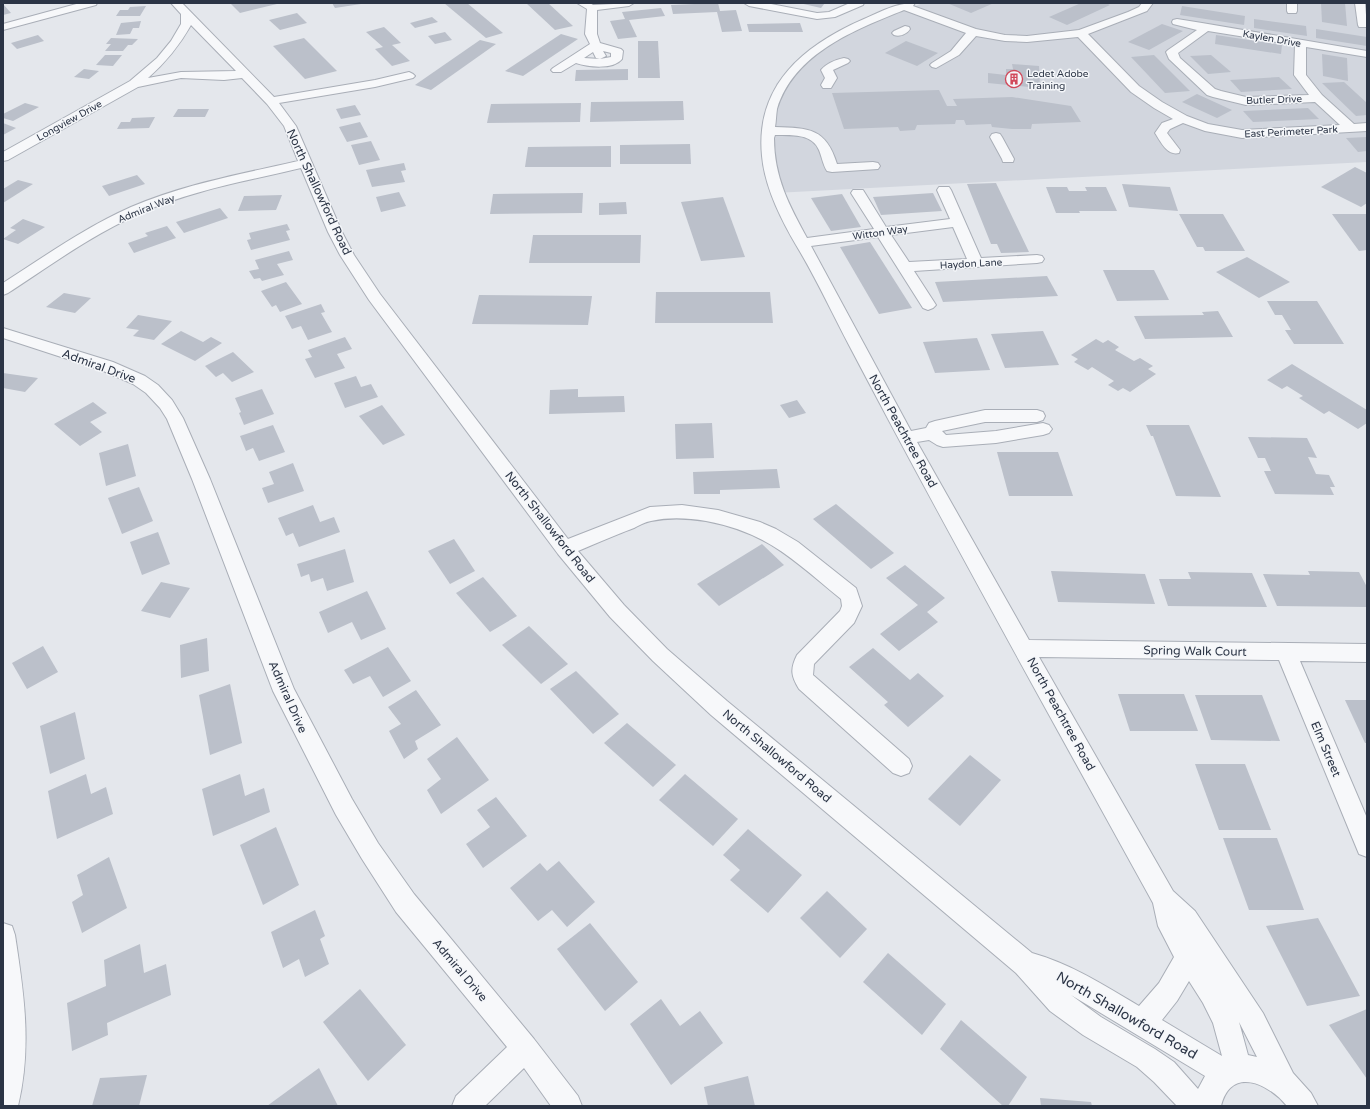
<svg xmlns="http://www.w3.org/2000/svg" width="1370" height="1109" font-family="'Varela Round',sans-serif">
  <rect width="100%" height="100%" fill="#e4e7ec"/>
  <path fill="#d2d6de" d="M923,3h444v159l-592,31 -7,-65 7,-28 1,-16 29,-27 39,-23z"/>
  <g fill="#bbc0ca">
    <path d="M230,3h47v1l-37,9z"/>
    <path d="M332,3h29v1l-26,4z"/>
    <path d="M444,3h23l36,30 -17,5z"/>
    <path d="M526,3h22l25,23 -18,4z"/>
    <path d="M718,3l2,8 16,-1 6,21 -20,1 -5,-20 -44,2 -2,-9z"/>
    <path d="M799,3h26l-4,5z"/>
    <path d="M947,3h47l-23,10z"/>
    <path d="M1081,3h25l4,2 -43,20 -18,-8z"/>
    <path d="M1321,3h24l2,23 -25,-4z"/>
    <path d="M3,4l8,9 -8,2z"/>
    <path d="M146,6l-6,10h-24l4,-6h8l2,-3z"/>
    <path d="M1182,6l63,10 -1,9 -64,-10z"/>
    <path d="M661,8l4,8 -36,4 8,17 -19,2 -8,-18 15,-2 -3,-7z"/>
    <path d="M297,13l10,10 -27,7 -11,-10z"/>
    <path d="M432,17l6,5 -23,6 -5,-5z"/>
    <path d="M1254,19l52,7 1,10 -53,-8z"/>
    <path d="M141,21l-2,7h-6l-3,6 -14,1 5,-12z"/>
    <path d="M800,23l3,9h-54l-2,-8z"/>
    <path d="M1162,24l21,7 -34,19 -21,-8z"/>
    <path d="M384,27l17,16 -9,2 18,16 -18,5 -17,-17 8,-2 -17,-15z"/>
    <path d="M1316,29l51,8v9l-51,-8z"/>
    <path d="M445,32l7,8 -17,4 -7,-8z"/>
    <path d="M561,34l17,5 -55,37 -18,-5z"/>
    <path d="M38,35l6,6 -27,8 -6,-6z"/>
    <path d="M1216,35l66,10 -1,9 -66,-10z"/>
    <path d="M111,38l27,1 -6,6h-4l-5,6h-18l6,-7h-5z"/>
    <path d="M304,38l33,33 -32,8 -32,-33z"/>
    <path d="M480,40l16,4 -65,46 -16,-5z"/>
    <path d="M638,41h20l2,37h-22z"/>
    <path d="M906,41l32,12 -21,13 -32,-13z"/>
    <path d="M1322,54l25,4 1,23 -25,-5z"/>
    <path d="M105,55h17l-9,11 -17,-1z"/>
    <path d="M1154,55l36,36 -25,2 -34,-36z"/>
    <path d="M1211,55l20,17 -23,2 -18,-18z"/>
    <path d="M1012,64l27,2 1,22 -52,-5v-10l18,2v-6h7z"/>
    <path d="M84,69l15,2 -10,8 -15,-2z"/>
    <path d="M628,69v11l-53,1 1,-11z"/>
    <path d="M1279,77l13,12 -51,3 -11,-12z"/>
    <path d="M1344,82l23,21v12l-11,1 -34,-33z"/>
    <path d="M939,90l8,16h10l-4,-7 59,-2 59,9 10,16 -49,2 -1,5h-19l-20,-2 -1,-3 -25,1 -2,-5h-8l-1,4 -38,1 -2,5 -15,1 -2,-4 -54,2 -12,-36z"/>
    <path d="M1197,94l35,16 -15,8 -35,-16z"/>
    <path d="M683,101l1,19 -94,2 1,-20z"/>
    <path d="M25,103l14,4 -26,14 -10,-3v-4z"/>
    <path d="M581,103l-1,19 -93,1 4,-19z"/>
    <path d="M355,105l6,10 -20,4 -5,-10z"/>
    <path d="M1308,108l11,11 -66,3 -10,-11z"/>
    <path d="M178,109h31l-4,8h-32z"/>
    <path d="M155,117l-6,11 -32,1 4,-7h9l2,-4z"/>
    <path d="M360,122l8,15 -21,5 -8,-15z"/>
    <path d="M3,123l13,5 -13,7z"/>
    <path d="M1367,137v14l-9,1 -12,-14z"/>
    <path d="M371,141l9,19 -21,5 -8,-20z"/>
    <path d="M690,144l1,20h-71v-19z"/>
    <path d="M611,146v21h-86l3,-20z"/>
    <path d="M404,163l2,7 -5,1 4,11 -33,5 -6,-17z"/>
    <path d="M1355,167l12,6v30l-6,4 -40,-20z"/>
    <path d="M137,175l8,9 -36,12 -7,-10z"/>
    <path d="M18,180l15,4 -30,19v-14z"/>
    <path d="M996,183l33,69 -28,1 -4,-9h-6l-24,-60z"/>
    <path d="M1122,184l48,3 8,24 -49,-4z"/>
    <path d="M1046,187h21l2,4h18l-2,-4h21l11,24h-38l1,2h-24z"/>
    <path d="M399,192l7,14 -25,6 -5,-15z"/>
    <path d="M583,193l-1,20 -92,1 3,-20z"/>
    <path d="M933,193l9,18 -61,4 -8,-18z"/>
    <path d="M842,194l19,33 -30,4 -20,-33z"/>
    <path d="M282,195l-6,15 -38,1 6,-15z"/>
    <path d="M723,197l22,60 -44,4 -20,-59z"/>
    <path d="M626,202l1,12 -28,1v-12z"/>
    <path d="M220,208l8,10 -44,15 -8,-11z"/>
    <path d="M1179,214h44l22,37h-40l-2,-4h-6z"/>
    <path d="M1332,214h35v36l-8,1z"/>
    <path d="M23,219l22,8 -27,17 -15,-5 13,-9 -6,-2z"/>
    <path d="M287,224l3,6 -4,1 4,9 -39,10 -4,-10 4,-1 -2,-6z"/>
    <path d="M167,226l9,12 -42,15 -6,-10 20,-7 -3,-3z"/>
    <path d="M533,235h108l-1,28h-111z"/>
    <path d="M870,242l42,66 -33,6 -39,-67z"/>
    <path d="M289,251l4,9 -16,4 7,11 -22,6 -2,-3 -6,1 -5,-8 10,-2 -4,-9z"/>
    <path d="M1247,257l43,25 -31,16 -43,-26z"/>
    <path d="M1103,270h51l15,30 -52,1z"/>
    <path d="M1047,276l11,20 -115,6 -8,-20z"/>
    <path d="M286,282l16,22 -22,8 -4,-7 -4,2 -11,-16z"/>
    <path d="M656,292h114l3,31h-118z"/>
    <path d="M64,293l27,5 -16,15 -29,-6z"/>
    <path d="M479,295l113,1 -4,29 -116,-1z"/>
    <path d="M1267,301h50l27,43h-50l-9,-14h6l-9,-15h-7z"/>
    <path d="M321,304l4,8 -4,1 11,19 -24,8 -7,-14 -9,3 -7,-13z"/>
    <path d="M1218,311l15,26 -88,2 -11,-23 70,-1 -2,-3z"/>
    <path d="M138,315l34,6 -18,19 -21,-4 6,-6 -13,-2z"/>
    <path d="M181,331l22,11 8,-5 11,6 -27,18 -34,-17z"/>
    <path d="M1043,331l16,34 -54,3 -14,-34z"/>
    <path d="M345,337l7,12 -15,5 8,14 -30,10 -10,-19 7,-2 -4,-7z"/>
    <path d="M977,338l13,32 -55,3 -12,-31z"/>
    <path d="M1096,339l7,4 5,-3 11,7 -4,3 19,11 6,-3 13,8 -5,3 8,5 -26,18 -7,-4 -5,3 -10,-6 6,-4 -22,-14 -4,3 -14,-8 4,-3 -7,-4z"/>
    <path d="M233,352l21,20 -22,10 -9,-9 -7,4 -11,-11z"/>
    <path d="M1292,364l75,46v13l-9,6 -29,-18 -5,3 -25,-16 4,-2 -16,-10 -5,3 -15,-9z"/>
    <path d="M3,373l35,5 -13,14 -22,-4z"/>
    <path d="M356,376l5,11 10,-3 7,13 -33,11 -11,-25z"/>
    <path d="M262,389l12,25 -30,11 -5,-12 2,-1 -6,-14z"/>
    <path d="M578,389v8l46,-1 1,16 -76,2 1,-24z"/>
    <path d="M797,400l9,13 -17,5 -9,-13z"/>
    <path d="M93,402l14,11 -17,9 12,10 -22,14 -26,-22z"/>
    <path d="M382,405l23,30 -22,10 -24,-29z"/>
    <path d="M712,423l2,35 -38,1 -1,-35z"/>
    <path d="M273,425l12,27 -26,9 -6,-13 -7,3 -6,-15z"/>
    <path d="M1146,425h43l32,72 -45,-1 -23,-60h-2z"/>
    <path d="M1248,437l59,1 10,20 -9,-1 8,17 13,1 6,12h-5l4,8 -59,-1 -11,-23h7l-6,-13h-7z"/>
    <path d="M128,444l8,32 -30,10 -7,-33z"/>
    <path d="M997,452h61l15,44h-64z"/>
    <path d="M293,463l11,28 -36,12 -6,-15 12,-4 -5,-12z"/>
    <path d="M777,469l3,19 -60,2v4h-26l-1,-22z"/>
    <path d="M139,487l14,34 -31,13 -14,-36z"/>
    <path d="M836,504l58,49 -23,16 -58,-50z"/>
    <path d="M313,505l7,17 14,-5 6,15 -41,15 -6,-14 -7,3 -8,-18z"/>
    <path d="M158,532l12,32 -28,11 -12,-33z"/>
    <path d="M454,539l21,32 -25,13 -22,-33z"/>
    <path d="M762,544l22,21 -65,41 -22,-22z"/>
    <path d="M345,549l9,33 -27,9 -4,-13 -12,4 -2,-8 -8,3 -4,-13z"/>
    <path d="M905,565l40,33 -18,14 11,10 -39,29 -19,-17 38,-29 -32,-27z"/>
    <path d="M1051,571l94,3 10,30 -97,-2z"/>
    <path d="M1308,571l51,1 8,15v20l-90,-1 -14,-32 47,1z"/>
    <path d="M1188,572l64,1 15,34 -99,-1 -9,-27h32z"/>
    <path d="M483,577l34,39 -27,16 -34,-39z"/>
    <path d="M161,582l29,6 -20,30 -29,-7z"/>
    <path d="M367,591l19,38 -25,11 -9,-18 -24,11 -9,-21z"/>
    <path d="M529,626l39,38 -27,20 -39,-39z"/>
    <path d="M207,638l2,33 -28,7 -1,-33z"/>
    <path d="M43,646l15,26 -31,17 -15,-26z"/>
    <path d="M388,647l23,34 -28,16 -13,-21 -17,8 -9,-14z"/>
    <path d="M873,648l37,32 8,-7 26,23 -36,31 -24,-22 4,-3 -39,-35z"/>
    <path d="M576,671l43,43 -26,20 -43,-45z"/>
    <path d="M230,684l12,59 -32,12 -11,-60z"/>
    <path d="M416,690l25,35 -26,16 3,8 -14,10 -15,-28 12,-7 -13,-17z"/>
    <path d="M1118,694h66l14,37h-68z"/>
    <path d="M1195,695h67l18,46 -69,-1z"/>
    <path d="M1345,700h22v43h-2z"/>
    <path d="M75,712l10,47 -35,15 -10,-48z"/>
    <path d="M627,723l49,42 -23,22 -49,-44z"/>
    <path d="M457,737l32,43 -48,34 -14,-24 14,-11 -14,-20z"/>
    <path d="M970,755l31,25 -41,46 -32,-27z"/>
    <path d="M1195,764h50l26,66h-52z"/>
    <path d="M86,774l5,20 15,-7 7,27 -56,25 -9,-48z"/>
    <path d="M240,774l5,22 19,-8 6,24 -57,24 -11,-47z"/>
    <path d="M685,774l53,45 -25,27 -54,-46z"/>
    <path d="M496,797l31,39 -44,32 -17,-24 24,-17 -13,-17z"/>
    <path d="M276,827l23,58 -36,20 -23,-60z"/>
    <path d="M748,829l54,46 -34,38 -38,-33 10,-10 -17,-15z"/>
    <path d="M1223,838h54l27,72h-55z"/>
    <path d="M109,857l18,51 -45,25 -10,-31 11,-7 -6,-20z"/>
    <path d="M559,861l36,41 -28,25 -15,-17 -14,11 -28,-33 30,-25 7,8z"/>
    <path d="M827,891l40,38 -27,29 -40,-40z"/>
    <path d="M315,910l10,26 -5,3 9,25 -24,13 -6,-18 -16,9 -12,-36z"/>
    <path d="M1318,918l42,78 -53,10 -41,-80z"/>
    <path d="M590,923l48,59 -33,29 -48,-62z"/>
    <path d="M140,944l4,29 22,-9 5,31 -64,28 1,12 -36,16 -5,-48 39,-17 -2,-26z"/>
    <path d="M888,953l58,51 -24,31 -59,-53z"/>
    <path d="M360,989l46,56 -38,36 -45,-59z"/>
    <path d="M661,999l19,27 20,-15 23,32 -52,42 -41,-61z"/>
    <path d="M1367,1009v70l-38,-54z"/>
    <path d="M961,1020l66,57 -19,29h-5l-63,-57z"/>
    <path d="M319,1068l19,38h-71z"/>
    <path d="M147,1075l-8,31h-47l8,-28z"/>
    <path d="M748,1076l7,30h-47l-4,-19z"/>
    <path d="M1040,1098l51,4 1,4h-51z"/>
  </g>
  <g fill="none" stroke-linecap="round" stroke-linejoin="round">
    <g stroke="#a9aeb7" stroke-width="2">
      <g id="minor">
        <path d="M80,3h17l-1,2 -93,25v-6z"/>
        <path d="M171,3h11l92,94 101,-17 34,-8 4,2 2,2 -2,2 -38,9 -96,16 17,23 46,106 12,23 26,39 188,245 82,-32 32,-2 36,5 42,12 16,7 22,13 58,46 6,18 -8,17 -40,41 -1,11 96,84 3,7 -3,7 -8,3 -8,-3 -94,-84c-8,-13 -9,-20 -2,-34l43,-44 2,-5 -1,-7c-48,-39 -72,-66 -135,-78 -18,-3 -37,-4 -55,0 -6,1 -11,4 -17,7 -19,7 -37,15 -56,23l46,54 43,44 60,52 305,252c39,11 72,32 107,53l20,-23 15,-26 -16,-31 -5,-23c-102,-185 -205,-369 -303,-556 -17,-32 -32,-65 -51,-97 -16,-27 -34,-61 -37,-94 -7,-71 42,-111 102,-137 18,-8 32,-16 51,-16l-2,3 63,23 29,6 22,1 52,-6 49,-18 11,-5 3,-4h11l-6,8 -59,23 51,52 23,16 25,14 21,8 34,6 98,-5 -25,-23 -69,3 -33,-8 -6,-2 -38,-36 -3,-7 2,-2 29,-20 -24,-6 -1,-2 1,-2 4,-1 25,4 165,28v6l-61,-10v28l16,20 32,29 13,-1v8l-125,7 -37,-7 -22,-8 -13,6 -3,4 13,17 -1,3c-12,3 -18,-11 -24,-20l7,-10 11,-4 -19,-11 -23,-16 -53,-55 -51,5 -22,-1 -29,-5 -17,19 -23,13 -4,-1 -2,-2 2,-2 19,-12 15,-18 -62,-23c-49,20 -110,43 -127,99 -1,6 -1,13 -2,18 34,1 51,1 62,37l36,-2 5,1 2,3 -2,3 -46,3 -5,-1c-4,-6 -5,-14 -8,-21 -7,-17 -29,-15 -44,-15l-1,3c0,39 15,67 33,100l67,-9 -23,-36 2,-3h10l23,37 64,-8 -13,-29 2,-3h10l2,3 30,68 56,-3 5,1 2,3 -2,3 -5,1 -123,8 22,34 -3,3 -5,2 -5,-2 -45,-71 -67,9 100,185 15,-3 3,-5 6,-2 50,-11h52l6,2 2,4 -2,4 -6,2h-52l-43,9 4,4 50,-4 47,-8 6,2 3,4 -3,4 -6,2 -47,8 -53,4 -6,-2 -8,-5 -12,2 112,198 338,4v18l-67,-1 67,157v39l-8,-3 -80,-194 -240,-3 134,234 22,20 68,102 30,60 18,20 7,13h-31c-19,-23 -56,-40 -66,0h-44l-23,-24 -17,-15 -54,-32 -33,-24 -34,-38 -305,-258 -58,-54 -43,-44 -52,-63 -189,-254 -29,-45 -12,-23 -27,-64c-54,13 -109,22 -160,45 -48,21 -90,52 -133,80l-5,2v-12c42,-27 83,-56 128,-76 53,-23 111,-33 167,-46l-14,-35 -17,-22 -25,-26 -18,2 -43,-2 -43,9 -130,73 -5,1v-9l127,-71 27,-23 14,-17 10,-17v-10zM191,25l45,46 -55,1 -33,6c18,-16 31,-32 43,-53zM1208,31l87,14 -1,30 15,20 -63,2 -25,-6 -6,-2 -35,-31 -2,-5zM953,227l14,32 -58,3 -18,-27zM1189,981l14,22 10,20 9,33 -60,-36 15,-19zM1071,995l134,81 -7,13 -24,-27 -19,-13 -54,-32zM1239,1022l18,35 -9,-2z"/>
        <path d="M577,3h13l3,2 41,-2 -5,3 -32,4v24l3,9 21,6 2,2 -1,8c-9,11 -34,8 -46,4l-15,9h-8l-2,-2 2,-2 37,-24 -5,-10 2,-25zM603,51l8,2v4l-11,2 6,-3zM593,52l3,6 4,1 -16,-1z"/>
        <path d="M744,3h22l51,10 12,-1 21,-9h14l-1,2 -28,12 -18,2 -68,-13z"/>
        <path d="M1287,3h10v8l-1,2h-8l-1,-2z"/>
        <path d="M1355,3h10l2,24h-8l-1,-2z"/>
        <path d="M905,26l4,1 1,2c-3,5 -10,8 -16,6l-2,-2 2,-2z"/>
        <path d="M844,58l4,1 2,2 -2,2 -15,7 4,8 -6,10h-8l-2,-3 4,-7 -4,-8c6,-7 14,-10 23,-12z"/>
        <path d="M996,133l4,1 2,3 12,22 -1,3h-10l-1,-3 -12,-22 2,-3z"/>
        <path d="M3,328l110,34 32,14 13,9 14,15 11,18 27,61 84,210 58,110 26,44 36,51 120,145 44,57 4,10h-31l-27,-38 -39,38h-33l4,-10 51,-49 -111,-135 -34,-53 -26,-44 -63,-124 -81,-212 -25,-60 -7,-11 -14,-15 -13,-9 -32,-14 -98,-32z"/>
        <path d="M3,923l9,3 3,9c9,59 17,112 3,171h-15z"/>
      </g>
    </g>
    <use href="#minor" fill="#f7f8fa" fill-rule="evenodd"/>
  </g>
  <defs>
    <g id="building-ring" transform="scale(0.9)"><circle r="9.5" fill="#f4f6f9" stroke="#d1495b" stroke-width="1.5"/><path d="M-4-6H4V6H1V3H-1V6H-4ZM-2.5-4.3h1.7v1.8h-1.7ZM.8-4.3h1.7v1.8H.8ZM-2.5-1h1.7V.8h-1.7ZM.8-1h1.7V.8H.8Z" fill="#d1495b"/></g>
  </defs>
  <g fill-rule="evenodd">
    <use href="#building-ring" x="1014" y="79"/>
  </g>
  <g text-anchor="middle" stroke-width="3" stroke-linejoin="round" paint-order="stroke">
    <g font-size="10" fill="#2b3445" stroke="#f4f6f9">
      <text transform="translate(1272 38) rotate(10)" y="4">Kaylen Drive</text>
      <text transform="translate(1274 99) rotate(-2)" y="4">Butler Drive</text>
      <text transform="translate(69 120) rotate(-29)" y="4">Longview Drive</text>
      <text transform="translate(1291 131) rotate(-3)" y="4">East Perimeter Park</text>
      <text transform="translate(146 208) rotate(-22)" y="4">Admiral Way</text>
      <text transform="translate(880 232) rotate(-8)" y="4">Witton Way</text>
      <text transform="translate(971 263) rotate(-3)" y="4">Haydon Lane</text>
    </g>
    <g font-size="10" fill="#2b3445" stroke="#f4f6f9" text-anchor="start">
      <text x="1027" y="77">Ledet Adobe<tspan x="1027" dy="12">Training</tspan></text>
    </g>
    <g font-size="12" fill="#2b3445" stroke="#f4f6f9">
      <text transform="translate(319 192) rotate(65)" y="4">North Shallowford Road</text>
      <text transform="translate(99 366) rotate(20)" y="4">Admiral Drive</text>
      <text transform="translate(903 431) rotate(61)" y="4">North Peachtree Road</text>
      <text transform="translate(550 527) rotate(52)" y="4">North Shallowford Road</text>
      <text transform="translate(1195 651) rotate(1)" y="4">Spring Walk Court</text>
      <text transform="translate(288 697) rotate(66)" y="4">Admiral Drive</text>
      <text transform="translate(1061 714) rotate(61)" y="4">North Peachtree Road</text>
      <text transform="translate(1326 749) rotate(67)" y="4">Elm Street</text>
      <text transform="translate(777 756) rotate(40)" y="4">North Shallowford Road</text>
      <text transform="translate(460 970) rotate(50)" y="4">Admiral Drive</text>
    </g>
    <g font-size="14" fill="#2b3445" stroke="#f4f6f9">
      <text transform="translate(1127 1015) rotate(30)" y="5">North Shallowford Road</text>
    </g>
  </g>
  <rect width="1370" height="1109" fill="none" stroke="#2b3445" stroke-width="8"/>
</svg>
